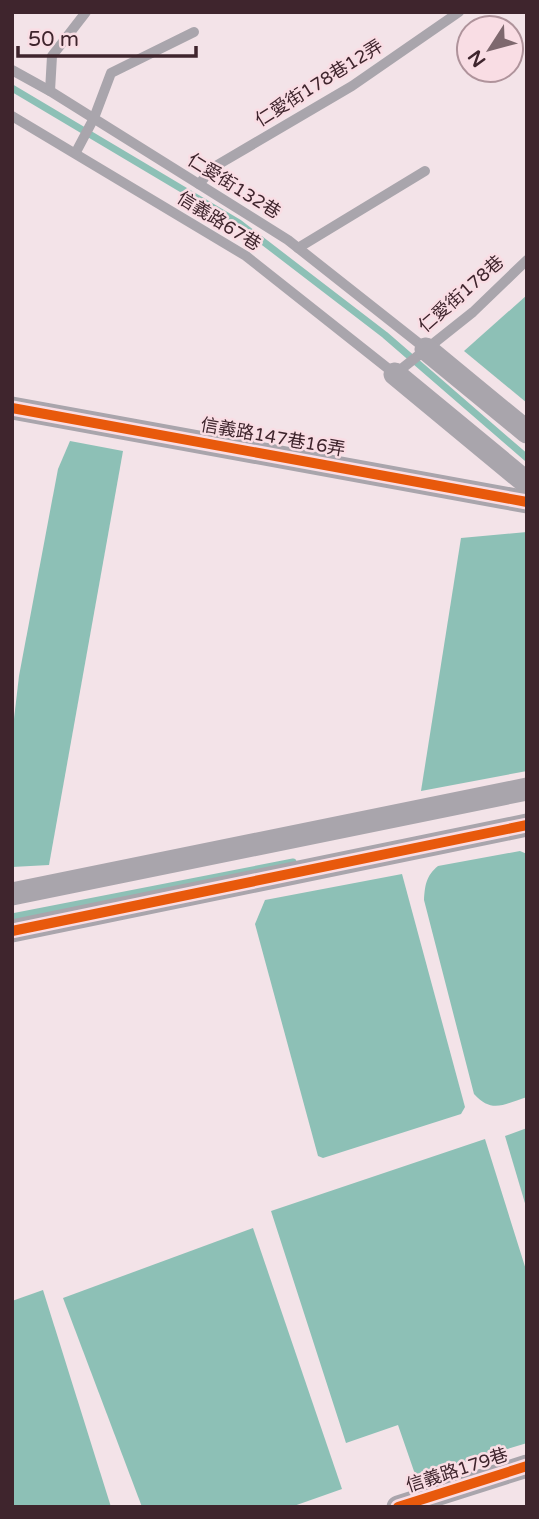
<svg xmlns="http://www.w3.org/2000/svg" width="539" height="1519" font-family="'Varela Round','Noto Sans TC',sans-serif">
  <rect width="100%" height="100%" fill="#f3e3e8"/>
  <g fill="#8dc0b6">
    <path d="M527,295v108l-63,-52z"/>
    <path d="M70,441l53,10 -74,414 -37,2v-131l7,-60 39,-207z"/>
    <path d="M527,532v239l-106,20 40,-253z"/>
    <path d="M520,851l7,3v243c-23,7 -35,17 -53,-3l-50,-194c1,-15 2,-24 14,-34z"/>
    <path d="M402,874l63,233 -4,7 -138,44 -5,-2 -63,-232 10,-24z"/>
    <path d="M527,1128v82l-22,-74z"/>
    <path d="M485,1139l42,134v170l-111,34 -18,-52 -52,18 -75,-232z"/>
    <path d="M253,1228l89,261 -51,18h-149l-79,-209z"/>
    <path d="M43,1290l68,217h-99v-206z"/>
  </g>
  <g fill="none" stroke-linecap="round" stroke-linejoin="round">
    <g stroke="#8dc0b6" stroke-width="7">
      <path d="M12,88l227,135 146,112 142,123"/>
      <path d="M12,917l281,-55"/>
    </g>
    <g stroke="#a9a5ac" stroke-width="10">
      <path d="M12,70l38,21 238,149 138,109"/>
      <path d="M50,91l2,-35 34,-44"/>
      <path d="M12,116l234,140 149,118 78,-62 54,-52"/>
      <path d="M76,152l18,-34 17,-45 83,-41"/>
      <path d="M199,184l15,-17 138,-81 107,-74"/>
      <path d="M298,248l127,-77"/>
    </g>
    <g stroke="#a9a5ac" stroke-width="23">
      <path d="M426,349l101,83"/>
      <path d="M395,374l132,109"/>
      <path d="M12,408l515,94"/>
      <path d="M12,894l515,-105"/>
      <path d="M12,931l515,-106"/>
      <path d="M398,1507l129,-41"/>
    </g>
    <g stroke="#f9dde4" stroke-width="15">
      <g id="cycleway">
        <path d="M12,408l515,94"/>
        <path d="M12,931l515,-106"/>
        <path d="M398,1507l129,-41"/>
      </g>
    </g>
    <use href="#cycleway" stroke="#e8590c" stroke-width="10"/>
  </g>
  <g text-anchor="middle" stroke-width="5" stroke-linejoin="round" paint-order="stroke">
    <g font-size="18" fill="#3f252d" stroke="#f9dde4">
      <text transform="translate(319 83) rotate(-32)" y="6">仁愛街178巷12弄</text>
      <text transform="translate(234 186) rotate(32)" y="6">仁愛街132巷</text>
      <text transform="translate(219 221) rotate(32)" y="6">信義路67巷</text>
      <text transform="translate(461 294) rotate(-41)" y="6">仁愛街178巷</text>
      <text transform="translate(273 437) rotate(10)" y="6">信義路147巷16弄</text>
      <text transform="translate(457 1470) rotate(-18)" y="6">信義路179巷</text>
    </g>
  </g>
  <rect width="539" height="1519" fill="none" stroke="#3f252d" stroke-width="28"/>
  <g transform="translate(490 49) rotate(234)"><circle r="33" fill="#f9dde4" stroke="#af939b" stroke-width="2"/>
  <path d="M0-5L12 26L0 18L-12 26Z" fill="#7e686e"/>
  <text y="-10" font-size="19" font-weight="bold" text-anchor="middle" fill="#3f252d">N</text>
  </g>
  <path d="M18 46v10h178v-10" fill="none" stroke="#3f252d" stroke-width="3.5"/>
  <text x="28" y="46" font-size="21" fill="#3f252d" stroke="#f9dde4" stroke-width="5" paint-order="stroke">50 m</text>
</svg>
